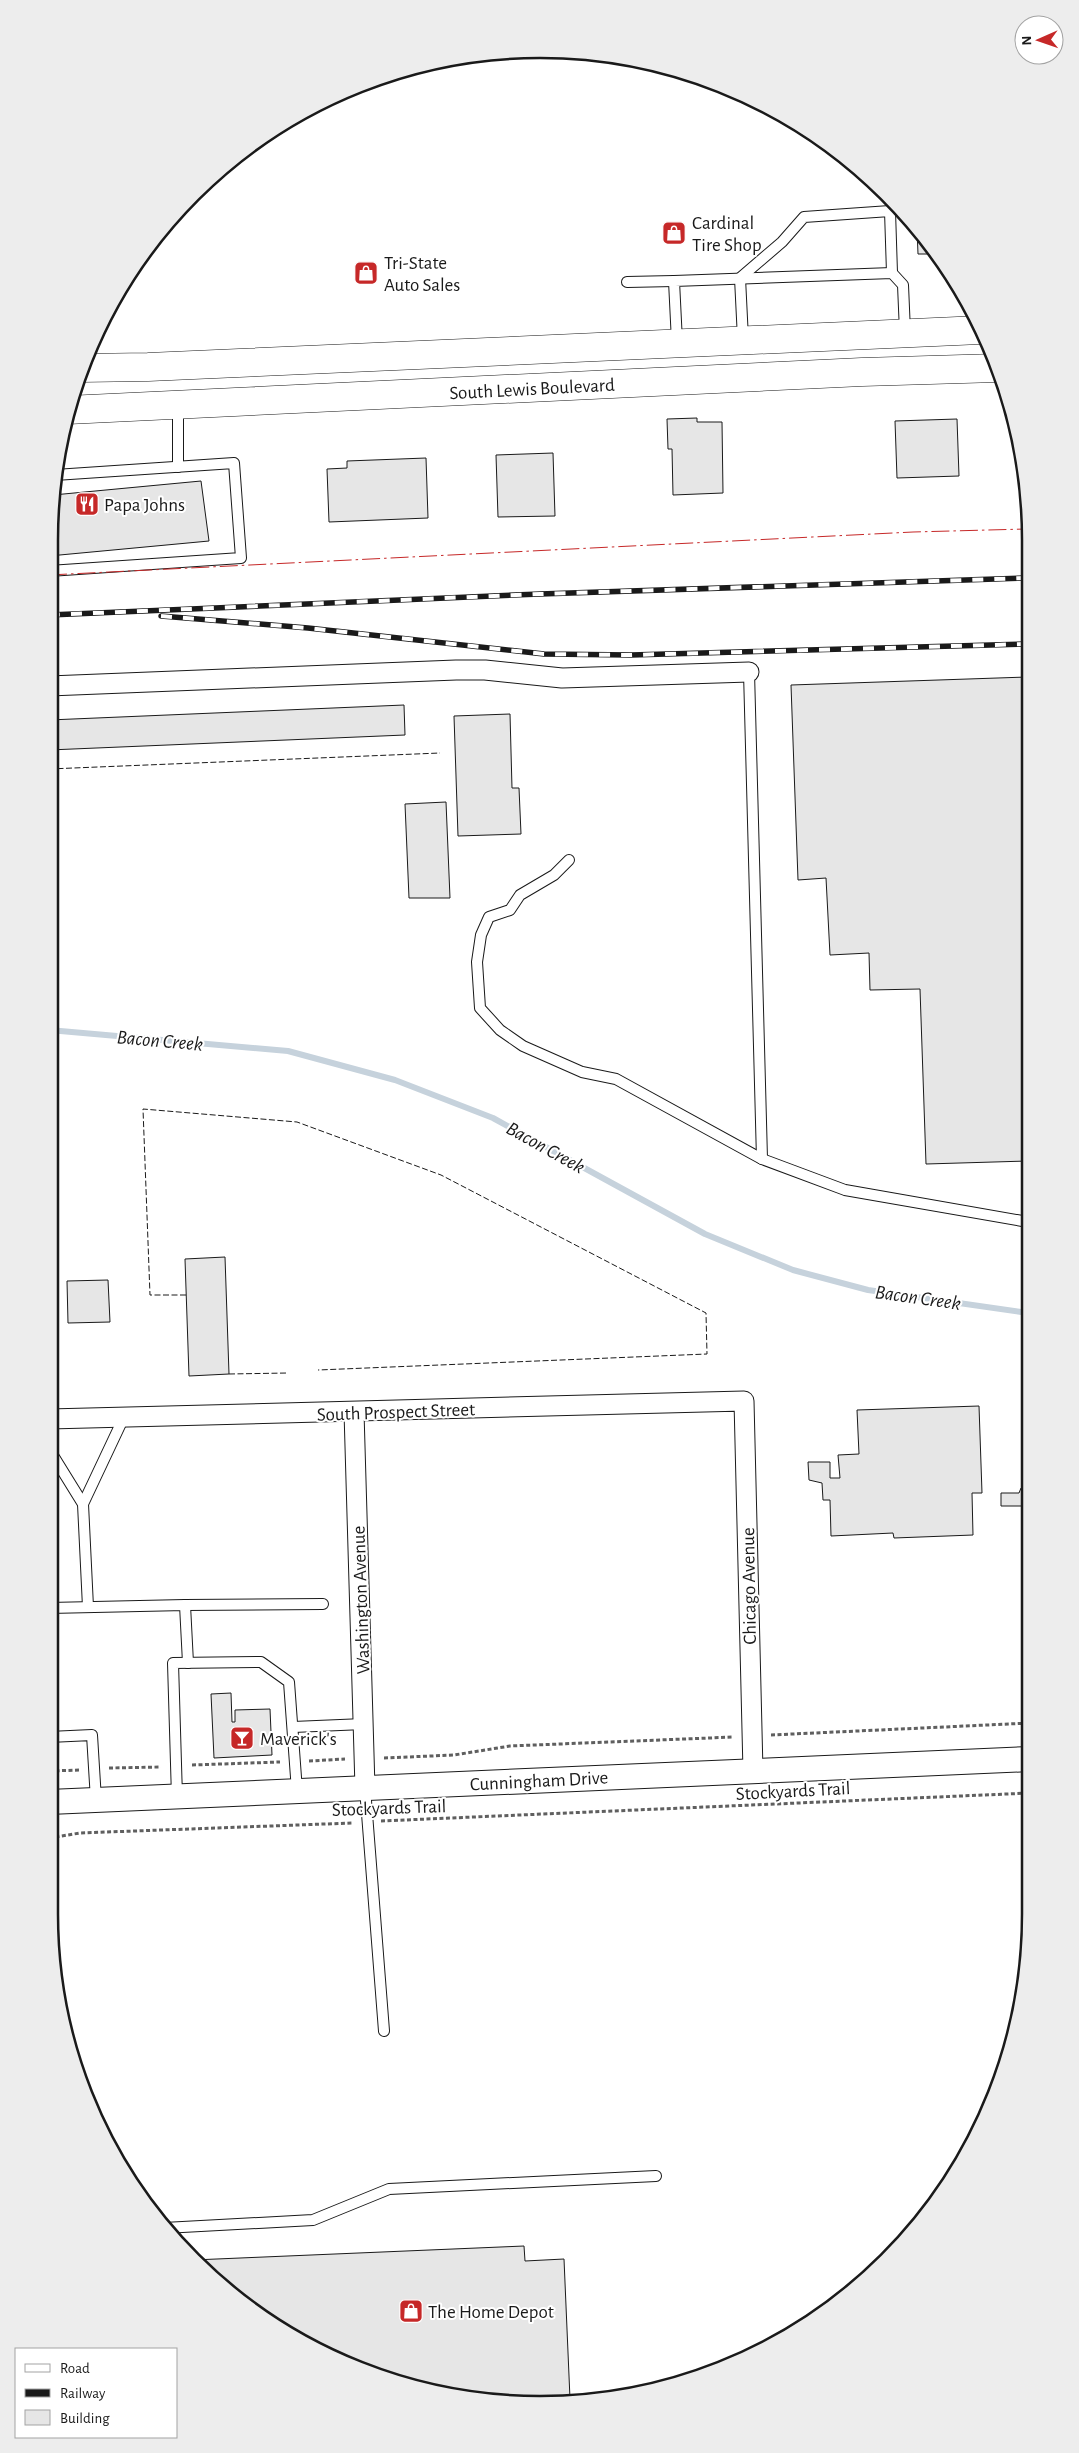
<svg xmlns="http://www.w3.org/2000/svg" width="1079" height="2453" font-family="'Alegreya Sans',sans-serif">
  <rect width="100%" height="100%" fill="#fff"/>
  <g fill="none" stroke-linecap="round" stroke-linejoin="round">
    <path stroke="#c6d2dc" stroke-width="6" d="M49,1030l239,21 107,29 98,38 212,116 88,36 75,20 160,23"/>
  </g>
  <g fill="#e6e6e6" stroke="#1a1a1a">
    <path d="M917,229l12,12 7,13h-18z"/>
    <path d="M697,418v4h25l1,71 -50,2 -1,-46h-4l-1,-30z"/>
    <path d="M957,419l2,57 -62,2 -2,-57z"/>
    <path d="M553,453l2,63 -57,1 -2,-62z"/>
    <path d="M426,458l2,60 -99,4 -2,-53 20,-1v-7z"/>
    <path d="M201,481l8,60 -160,15 4,-61z"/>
    <path d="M1027,677l1,484 -102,3 -6,-175 -50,1 -1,-37 -39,2 -4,-77 -28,2 -7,-195z"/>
    <path d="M404,705l1,30 -356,15v-30z"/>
    <path d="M510,714l2,74h7l2,46 -63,2 -4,-120z"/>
    <path d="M446,802l4,96h-41l-4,-94z"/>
    <path d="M225,1257l4,117 -40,2 -4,-117z"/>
    <path d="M108,1280l2,42 -42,1 -1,-42z"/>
    <path d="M979,1406l3,87h-10l1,42 -79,3 -1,-5 -62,3 -1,-36h-7l-1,-17 -13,-3 -1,-18h22v16h10l-2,-23 21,-1 -2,-44z"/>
    <path d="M1021,1488h8v18h-28v-13h18z"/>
    <path d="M231,1693l1,29h3v-12l35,-1 2,46 -58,3 -3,-64z"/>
    <path d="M524,2246l1,15 39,-2 6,140 -38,2v3l-88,-9 -63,-17 -87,-39 -78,-56 -23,-23z"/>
  </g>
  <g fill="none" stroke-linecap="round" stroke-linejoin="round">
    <g stroke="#1a1a1a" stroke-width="12">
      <g id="service">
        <path d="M627,282l47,-1"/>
        <path d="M743,339l-3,-61 42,-36 22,-25 86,-6 2,62"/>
        <path d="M677,342l-3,-61 218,-8 11,12 2,47"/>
        <path d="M178,406v61"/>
        <path d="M49,571l192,-13 -7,-95 -179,12"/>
        <path d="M749,672l13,487"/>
        <path d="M569,860l-15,15 -34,20 -10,15 -21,7 -8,18 -4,27 3,46 20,22 23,16 59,26 34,7 146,80 83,31 183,32"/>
        <path d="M49,1449l34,55 5,103"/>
        <path d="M83,1504l41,-87"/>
        <path d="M185,1605l138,-1"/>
        <path d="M49,1608l136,-3 3,58"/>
        <path d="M293,1727l71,-3"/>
        <path d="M49,1737l43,-2 4,65"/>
        <path d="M365,1788l19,243"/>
        <path d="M177,1797l-4,-134 88,-1 28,20 8,109"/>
        <path d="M164,2228l149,-8 76,-31 267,-13"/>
      </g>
    </g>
    <g stroke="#1a1a1a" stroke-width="21">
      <g id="minor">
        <path d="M49,686l407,-16h29l77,8 187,-6"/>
        <path d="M354,1412l11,376"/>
        <path d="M49,1419l695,-18 9,370"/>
      </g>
    </g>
    <g stroke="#1a1a1a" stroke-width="26">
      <path id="tertiary" d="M49,1802l981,-43"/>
    </g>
    <g stroke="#1a1a1a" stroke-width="29">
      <g id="primary">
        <path d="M81,368l67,-1 832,-37"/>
        <path d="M67,410l795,-38 135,-4"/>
      </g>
    </g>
    <g stroke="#5f5f5f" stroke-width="3" stroke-dasharray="4 2.5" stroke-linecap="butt">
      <path d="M771,1735l259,-12"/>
      <path d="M384,1758l70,-3 56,-9 224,-9"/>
      <path d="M309,1761l36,-2"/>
      <path d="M192,1765l88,-3"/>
      <path d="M109,1768l52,-1"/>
      <path d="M49,1771l32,-1"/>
      <path d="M381,1821l649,-28"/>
      <path d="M49,1838l31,-5 272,-10"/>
    </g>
    <use href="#service" stroke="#fff" stroke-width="10"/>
    <use href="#minor" stroke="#fff" stroke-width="19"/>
    <use href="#tertiary" stroke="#fff" stroke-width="24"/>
    <use href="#primary" stroke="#fff" stroke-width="28"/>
    <g stroke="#1a1a1a" stroke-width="5.5">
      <g id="rail">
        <path d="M49,615l491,-21 486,-16"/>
        <path d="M161,616l147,12 236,26 87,1 396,-11"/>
      </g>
    </g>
    <use href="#rail" stroke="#fff" stroke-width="4" stroke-dasharray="11" stroke-linecap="butt"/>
    <g stroke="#1a1a1a" stroke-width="1" stroke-dasharray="6 2.5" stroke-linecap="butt">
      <path d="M49,769l391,-16"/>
      <path d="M186,1295h-36l-7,-186 154,13 144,53 265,138 1,41 -389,16"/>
      <path d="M229,1374l59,-1"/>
    </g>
    <path stroke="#c62828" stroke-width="1" stroke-dasharray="18 4 2.5 4" stroke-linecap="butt" d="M49,575l864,-43 113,-3"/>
  </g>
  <defs>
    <g id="shop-square" transform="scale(1.25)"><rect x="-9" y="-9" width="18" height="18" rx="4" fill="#c62828" stroke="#fff"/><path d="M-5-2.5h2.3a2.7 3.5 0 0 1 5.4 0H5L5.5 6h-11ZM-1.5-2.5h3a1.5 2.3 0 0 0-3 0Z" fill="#fff"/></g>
    <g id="restaurant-square" transform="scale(1.25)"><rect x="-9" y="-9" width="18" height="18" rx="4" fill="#c62828" stroke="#fff"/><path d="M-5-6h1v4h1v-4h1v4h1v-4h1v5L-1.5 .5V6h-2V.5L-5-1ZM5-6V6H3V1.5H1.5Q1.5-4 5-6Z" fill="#fff"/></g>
    <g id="bar-square" transform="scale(1.25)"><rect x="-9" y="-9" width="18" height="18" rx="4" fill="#c62828" stroke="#fff"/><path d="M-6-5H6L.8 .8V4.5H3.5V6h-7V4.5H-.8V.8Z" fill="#fff"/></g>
  </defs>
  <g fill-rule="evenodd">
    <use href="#shop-square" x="674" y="233"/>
    <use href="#shop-square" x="366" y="273"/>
    <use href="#restaurant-square" x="87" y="504"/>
    <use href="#bar-square" x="242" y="1738"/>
    <use href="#shop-square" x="411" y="2311"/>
  </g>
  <g text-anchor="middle" stroke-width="4" stroke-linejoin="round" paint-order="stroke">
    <g font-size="19" fill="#1a1a1a" stroke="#fff" text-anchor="start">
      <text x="692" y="229">Cardinal<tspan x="692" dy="22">Tire Shop</tspan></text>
      <text x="384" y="269">Tri-State<tspan x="384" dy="22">Auto Sales</tspan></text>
      <text x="104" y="511">Papa Johns</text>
      <text x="260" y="1745">Maverick's</text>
      <text x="428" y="2318">The Home Depot</text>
    </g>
    <g font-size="19" fill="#1a1a1a" stroke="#fff">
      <text transform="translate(532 388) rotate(-3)" y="7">South Lewis Boulevard</text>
      <text transform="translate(396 1411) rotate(-2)" y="7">South Prospect Street</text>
      <text transform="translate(748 1586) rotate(-91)" y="7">Chicago Avenue</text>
      <text transform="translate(360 1600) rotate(-92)" y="7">Washington Avenue</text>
      <text transform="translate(539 1780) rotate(-3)" y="7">Cunningham Drive</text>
      <text transform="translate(793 1790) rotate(-3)" y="7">Stockyards Trail</text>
      <text transform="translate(389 1807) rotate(-2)" y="7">Stockyards Trail</text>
    </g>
    <g font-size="20" font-style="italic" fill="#1a1a1a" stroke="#fff">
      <text transform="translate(160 1040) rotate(5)" y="7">Bacon Creek</text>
      <text transform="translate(546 1147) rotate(29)" y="7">Bacon Creek</text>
      <text transform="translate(918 1297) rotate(8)" y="7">Bacon Creek</text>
    </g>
  </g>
  <path d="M0 0H1079V2453H0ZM540 58H540A482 482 0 0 1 1022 540V1914A482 482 0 0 1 540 2396H540A482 482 0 0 1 58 1914V540A482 482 0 0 1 540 58Z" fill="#ededed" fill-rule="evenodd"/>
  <path fill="none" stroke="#1a1a1a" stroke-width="2.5" d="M540 58H540A482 482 0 0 1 1022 540V1914A482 482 0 0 1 540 2396H540A482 482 0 0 1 58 1914V540A482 482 0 0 1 540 58Z"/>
  <rect x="15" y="2348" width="162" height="90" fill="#ffffff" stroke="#a3a3a3"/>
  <rect x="25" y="2364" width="25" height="8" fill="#ffffff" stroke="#a3a3a3"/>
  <text x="60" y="2373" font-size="15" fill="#1a1a1a">Road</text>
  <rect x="25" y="2389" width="25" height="8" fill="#1a1a1a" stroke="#a3a3a3"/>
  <text x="60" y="2398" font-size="15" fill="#1a1a1a">Railway</text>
  <rect x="25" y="2410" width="25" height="15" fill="#e6e6e6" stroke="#a3a3a3"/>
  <text x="60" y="2423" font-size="15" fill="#1a1a1a">Building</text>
  <g transform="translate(1039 40) rotate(268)"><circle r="24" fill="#ffffff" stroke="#a3a3a3"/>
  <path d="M0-4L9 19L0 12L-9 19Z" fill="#c62828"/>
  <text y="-8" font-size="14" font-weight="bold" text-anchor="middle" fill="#1a1a1a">N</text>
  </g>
</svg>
